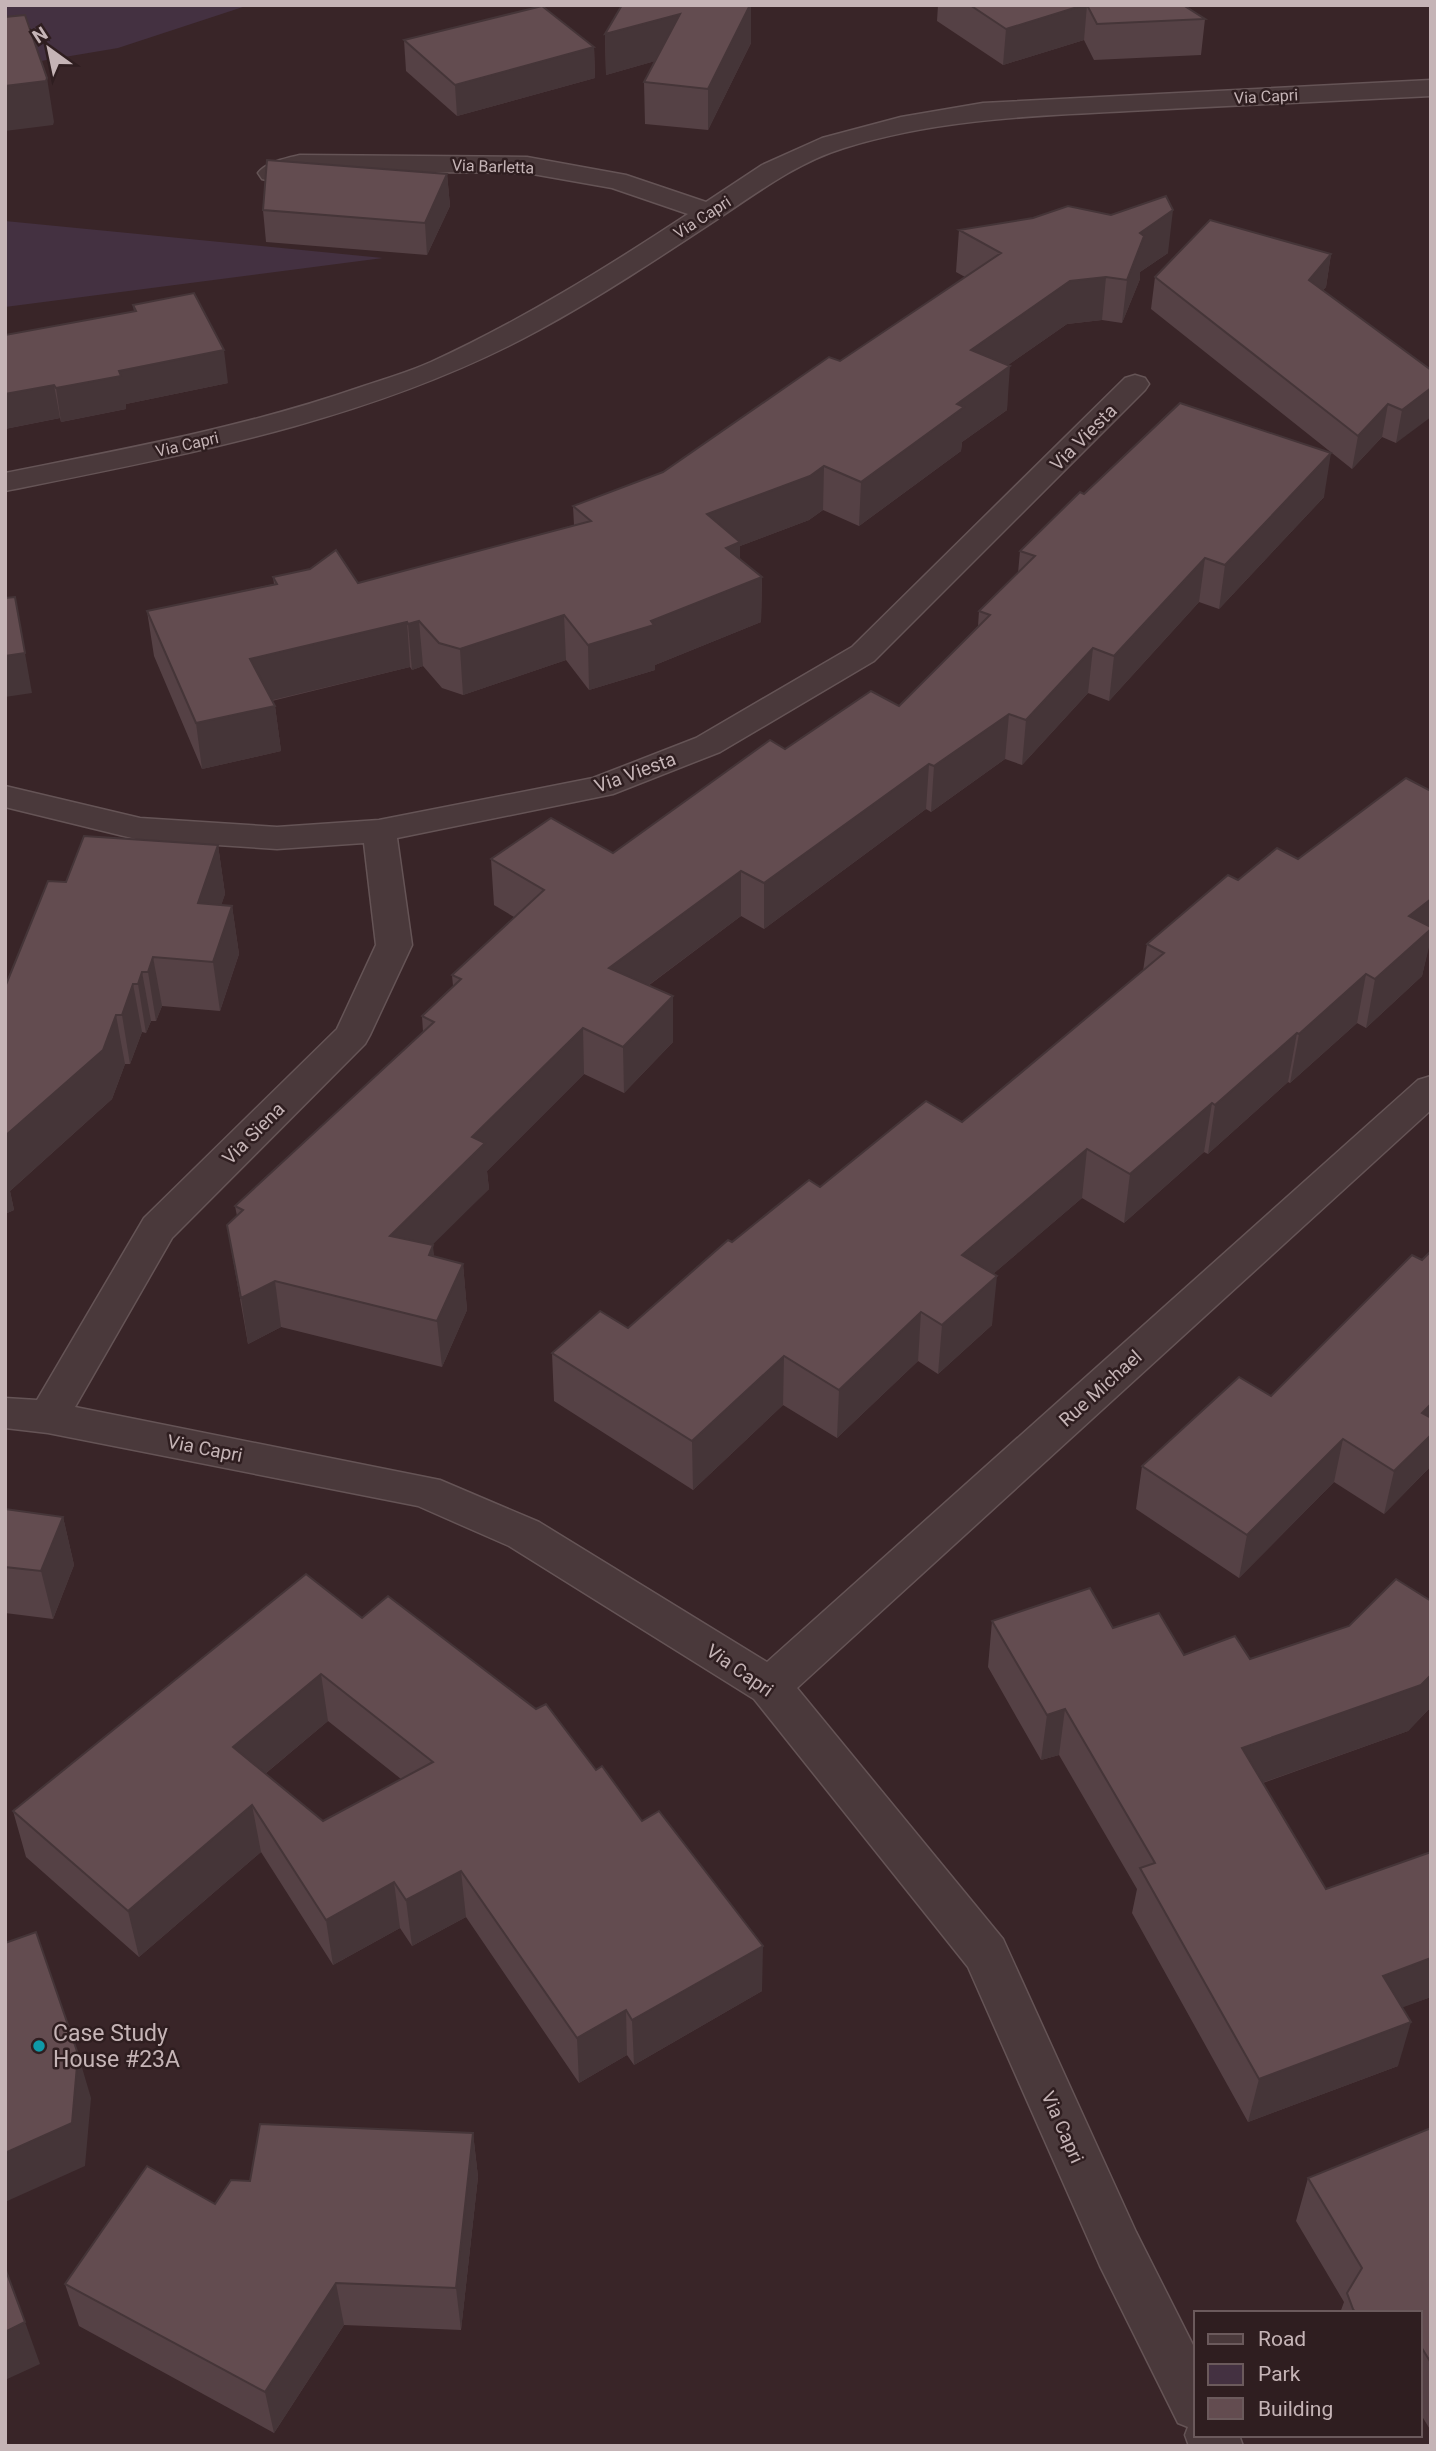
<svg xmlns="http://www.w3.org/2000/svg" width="1436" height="2451" font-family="Roboto,sans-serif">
  <rect width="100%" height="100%" fill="#392528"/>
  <g fill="#443141">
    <path d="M5,5h244l-131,43 -113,19z"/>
    <path d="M5,221l378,37 -378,49z"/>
  </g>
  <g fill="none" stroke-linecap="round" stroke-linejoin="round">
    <g stroke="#655456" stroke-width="3">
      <g id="minor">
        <path d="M1431,80v16c-101,5 -202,10 -303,15 -96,5 -191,8 -284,37 -46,14 -86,44 -125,70 -59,39 -118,78 -180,112 -165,90 -351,124 -534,161v-18c120,-24 241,-46 356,-86 23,-8 48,-15 70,-25 90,-41 175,-94 257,-148l-76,-26 -85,-15 -224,-2 -32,10 -9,-2 -4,-6c8,-11 29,-15 42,-18l227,2 99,18 80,27 56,-37 60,-27 79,-21 82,-14z"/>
        <path d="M1135,375l10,3 4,6 -4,6 -271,271 -154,91 -107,42 -216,44 15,107 -42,90 -5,9 -193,194 -97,169 365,73 99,42 228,140 651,-582 13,-4v34l-634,578 206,251 133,293 60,119v84h43l4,11h-54l-4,-11 3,-8 -10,-4 -78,-157 -132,-299 -214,-268 -245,-153 -91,-40 -370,-73 -43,-5v-30l32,2 107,-182 193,-189 39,-84 -12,-102 -87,6 -137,-9 -135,-33v-21l135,32 137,9 102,-7 214,-42 103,-40 156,-91 273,-269z"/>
      </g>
    </g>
    <use href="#minor" fill="#4a393b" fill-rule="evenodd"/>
  </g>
  <g fill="#554145" fill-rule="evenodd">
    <path d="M622,5h129v38l-43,87 -63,-6 -1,-42 11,-21 -49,14 -1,-41z"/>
    <path d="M938,5h245l22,14 -4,36 -107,5 -10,-20 -81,25 -66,-44z"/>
    <path d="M404,40l190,7 1,31 -138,38 -51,-45z"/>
    <path d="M447,174l3,32 -23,49 -161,-13 -3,-32z"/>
    <path d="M959,230l209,23 -28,19v7l-18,44 -20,-3 -35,4 -59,41 -1,45 -45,32 -1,9 -102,75 -36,-16 -14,10 -69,26v13l22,18 -1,45 -106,43v5l-66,20 -23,-30 -103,35 -21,-7 -19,-22 -11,4 -2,-3 -138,34 3,5 6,45 -79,18 -48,-113 -7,-45 127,-27 -1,-7 85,6 216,-58 -1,-19 90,-34 177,-111 125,-84 -9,-5z"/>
    <path d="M1331,254l-5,33 -3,3 108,80 -35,73 -14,-6 -30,32 -201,-160 4,-32z"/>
    <path d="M133,305l95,78 -102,21v5l-65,13 -1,-4 -55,11 129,-118z"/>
    <path d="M1084,494l240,3 -105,112 -20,-7 -90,99 -21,-8 -66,72 -17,-6 -74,53 -5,-3 -162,120 -23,-13 -93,70 25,56 -49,51 -40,-19 -97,97 2,18 -57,55 2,13 29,7 4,46 -25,57 -161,-40 -33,17 -21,-119 10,-9 -2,-10 188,-174 -1,-16 31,-30 -1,-11 62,-58 -20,-12 -3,-46 122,-6 172,-104 114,-43 79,-80 1,-15 39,-38 2,-22z"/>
    <path d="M218,845l7,49 -4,11 11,1 7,48 -19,57 -58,-5 -6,15h-5l-5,12 -4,-1 -12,32h-5l-13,35 -102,92 4,19 -9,4 61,-332z"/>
    <path d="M1238,880l192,60 -8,36 -56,52 -9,-5 -67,60 -2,-1 -80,72 -4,-2 -80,71 -42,-25 -89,76 -1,51 -54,49 -20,-13 -81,77 -54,-33 -90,85 -139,-89 -2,-48 76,-25 104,-86 88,-55 142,-65 181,-151 4,-27z"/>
    <path d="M1271,1396l159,71 -46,47 -50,-32 -95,96 -103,-69 6,-43z"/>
    <path d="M5,1509l58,8 11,48 -21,54 -48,-6z"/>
    <path d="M306,1574l456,417 -128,74 -7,-10 -48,28 -113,-166 -54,29 -12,-18 -67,37 -72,-113 -122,105 -113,-100 -13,-46zM328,1721l73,58 -78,42 -58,-47z"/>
    <path d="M1431,1601v106l-23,24 -145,52 63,106 105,108 -29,10 -4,59 -150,56 -116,-209 5,-24 -78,-134 -18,5 -53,-93 4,-46 121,7 71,27 66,4z"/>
    <path d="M1431,2128v303l-11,-18v-100h-80l4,-11 -48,-81 12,-43z"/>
    <path d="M473,2133l5,44 -17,153 -117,-5 -70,108 -195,-107 -14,-42 150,-80 35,-23z"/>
  </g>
  <g fill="#453538">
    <path d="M750,5h1v38l-43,87v-41z"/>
    <path d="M1084,5h3l-3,35 -81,25 3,-36z"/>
    <path d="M680,14v40l-74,21 -1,-41z"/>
    <path d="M594,47l1,31 -138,38 -2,-31z"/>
    <path d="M47,78l7,44 -1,3 -48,6v-45z"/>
    <path d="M447,174l3,32 -23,49 -2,-32z"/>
    <path d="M1173,210l-5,43 -28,19v7l-18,44 5,-43 13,-47z"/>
    <path d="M1331,254l-5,33 -22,25 5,-32z"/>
    <path d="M1106,277l-4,43 -35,4 -99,69 3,-43 99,-69z"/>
    <path d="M224,350l4,33 -102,21v5l-65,13 -5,-34 63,-17z"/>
    <path d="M1010,366l-3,44 -45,32 -1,9 -102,75 2,-44 96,-78z"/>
    <path d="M54,385l6,33 -55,11v-35z"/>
    <path d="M1431,388v29l-35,26 6,-33z"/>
    <path d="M1388,404l-6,33 -30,32 6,-33z"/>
    <path d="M1331,453l-7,44 -105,112 6,-44z"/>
    <path d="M824,466l-1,44 -14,10 -69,26v40l22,-9 -1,45 -106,43v5l-66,20 -1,-45 63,-24 56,-107z"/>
    <path d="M1205,558l-6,44 -90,99 5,-45z"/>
    <path d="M15,597l17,96 -27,4v-41z"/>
    <path d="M564,615l2,45 -103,35 -3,-46z"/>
    <path d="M419,621l4,45 -11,4 -4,-46z"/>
    <path d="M407,622l3,45 -154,37 -6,-45z"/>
    <path d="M1093,648l-5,45 -66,72 4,-45z"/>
    <path d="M275,706l6,45 -79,18 -6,-46z"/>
    <path d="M1009,714l-4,45 -74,53 3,-46z"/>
    <path d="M929,764l-3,45 -162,120v-46z"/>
    <path d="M218,845l7,49 -19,58 -8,-49z"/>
    <path d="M741,871v45l-131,98 -1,-46z"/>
    <path d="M1431,899v40l-9,37 -56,52 9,-49 34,-63z"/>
    <path d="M232,906l7,48 -19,57 -7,-49z"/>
    <path d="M153,957l9,49 -6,15 -8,-49z"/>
    <path d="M142,972l9,49 -5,12 -8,-49z"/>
    <path d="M1366,974l-9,49 -67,60 9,-49z"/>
    <path d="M133,984l9,48 -12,32 -8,-49z"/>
    <path d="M673,996v46l-49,51 -1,-46z"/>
    <path d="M116,1015l9,49 -13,35 -102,92 4,19 -9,4v-78z"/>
    <path d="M583,1028l1,46 -97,97 2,18 -94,93 -5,-46 82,-99z"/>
    <path d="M1297,1033l-9,49 -80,72 7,-49z"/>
    <path d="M1212,1103l-8,49 -80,71 6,-49z"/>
    <path d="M1087,1149l-5,49 -124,106 4,-49z"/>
    <path d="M433,1245l4,45 -8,-35z"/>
    <path d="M463,1264l4,46 -25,57 -5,-46z"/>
    <path d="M997,1276l-5,49 -54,49 4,-49z"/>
    <path d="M275,1281l6,46 -33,17 -7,-46z"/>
    <path d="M921,1312l-3,49 -81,77 2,-48z"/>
    <path d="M784,1356l-1,49 -90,85 -1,-49z"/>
    <path d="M1431,1404l-1,63 -46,47 10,-43 28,-58z"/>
    <path d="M1343,1439l-9,43 -95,96 8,-43z"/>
    <path d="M63,1517l11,48 -21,54 -12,-48z"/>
    <path d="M321,1674l7,47 -86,72 -9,-46z"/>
    <path d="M1431,1675v32l-23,24 -175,62 9,-45z"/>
    <path d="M1065,1709l-6,46 -18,5 6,-45z"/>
    <path d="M252,1805l9,47 -122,105 -11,-46z"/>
    <path d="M461,1871l5,46 -54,29 -6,-46z"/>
    <path d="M394,1882l6,46 -67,37 -7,-45z"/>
    <path d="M763,1946l-1,45 -128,74 -2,-45z"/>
    <path d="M1431,1958v39l-60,22 12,-43z"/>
    <path d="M626,2010l1,45 -48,28 -2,-45z"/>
    <path d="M1411,2022l-13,44 -150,56 11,-43z"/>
    <path d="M78,2054l13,44 -6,68 -80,36v-49z"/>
    <path d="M473,2133l5,44 -17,153 -5,-42z"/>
    <path d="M336,2283l8,42 -70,108 -9,-41z"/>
    <path d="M25,2322l15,42 -35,16v-48z"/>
  </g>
  <g fill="#634c50" stroke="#453538" stroke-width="2" fill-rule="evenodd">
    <path d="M622,5h128l-42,84 -64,-7 36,-68 -75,20z"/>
    <path d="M970,5h114l-78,24z"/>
    <path d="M1087,5h96l22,14 -108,5z"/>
    <path d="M542,6l52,41 -139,38 -51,-45z"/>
    <path d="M25,15l22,63 -1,3 -41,5v-69z"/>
    <path d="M267,160l180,14 -22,49 -162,-13z"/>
    <path d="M1166,196l7,14 -33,23 4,3 -17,44 -21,-3 -36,4 -99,69 39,16 -53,38 7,3 -103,75 -37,-16 -14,10 -103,38 33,28 -14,6 36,29 -111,44 3,4 -66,20 -24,-30 -104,34 -21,-6 -20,-22 -11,3 -1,-2 -157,37 25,47 -79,17 -49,-112 130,-27 -4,-7 37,-8 26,-19 22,33 233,-62 -18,-15 90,-34 166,-115 11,4 161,-108 -42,-23 74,-12 35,-12 43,9z"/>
    <path d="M1210,220l121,34 -22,26 122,90v18l-29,22 -14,-6 -30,32 -203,-159z"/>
    <path d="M194,293l30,57 -105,21 2,5 -65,12 -2,-3 -49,9v-59l131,-24 -3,-6z"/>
    <path d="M1180,403l151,50 -106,112 -20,-7 -91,98 -21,-8 -67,72 -17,-6 -75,52 -5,-2 -165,119 -23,-12 -132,97 64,28 -50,51 -40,-19 -111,109 13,6 -95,93 43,9 -4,10 34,9 -26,57 -162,-40 -34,17 -14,-73 16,-15 -8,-4 199,-184 -12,-6 39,-37 -9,-4 92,-85 -53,-31 60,-41 62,35 157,-113 15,9 86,-58 28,15 91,-91 -11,-4 56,-55 -15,-5 60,-59 4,2z"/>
    <path d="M15,597l10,56 -20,3v-58z"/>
    <path d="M1406,778l25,13v108l-22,17 22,11v2l-56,50 -9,-5 -67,60 -2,-1 -82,72 -3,-2 -82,71 -43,-25 -125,106 35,21 -55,49 -21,-13 -82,78 -55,-34 -92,85 -140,-88 48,-42 28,17 100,-88 4,2 77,-62 11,7 106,-86 36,21 202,-169 -17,-9 81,-69 10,5 39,-32 21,11z"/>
    <path d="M84,836l134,9 -20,58 34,3 -19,56 -60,-5 -5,15h-6l-4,12h-5l-11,31h-6l-13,35 -98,86v-149l43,-106 18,1z"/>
    <path d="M1431,1251v153l-9,9 9,5v17l-37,36 -51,-32 -96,96 -105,-69 97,-89 32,19 141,-141 10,5z"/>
    <path d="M5,1509l58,8 -22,54 -36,-4z"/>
    <path d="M306,1574l56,44 26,-22 148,113 10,-5 50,66 6,-4 40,55 17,-10 104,135 -131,74 -6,-10 -49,28 -116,-167 -55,29 -12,-18 -68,38 -74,-115 -124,106 -115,-100zM321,1674l112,88 -110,59 -90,-74z"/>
    <path d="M1396,1579l35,22v74l-10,10 -179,63 84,141 105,-37v106l-48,18 28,46 -152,57 -119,-211 15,-5 -90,-154 -18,6 -55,-94 98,-33 23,40 46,-15 25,42 51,-19 15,23 99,-33z"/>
    <path d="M36,1932l42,122 -6,69 -67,30v-210z"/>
    <path d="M260,2124l213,9 -17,155 -120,-5 -71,109 -200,-108 82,-118 68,38 16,-24 19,1z"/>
    <path d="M1431,2128v235l-11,-18v-32h-64l-3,-4 -6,-16 15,-25 -54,-90z"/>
    <path d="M5,2268l20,54 -20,10z"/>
  </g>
  <circle fill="#0f9aa8" stroke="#2f1e20" stroke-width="2.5" cx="39" cy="2046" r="7"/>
  <g text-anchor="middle" stroke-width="5" stroke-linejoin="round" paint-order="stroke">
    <g font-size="16" fill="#c5b4b6" stroke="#2f1e20">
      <text transform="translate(1266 96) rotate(-3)" y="6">Via Capri</text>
      <text transform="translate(493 166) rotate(2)" y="6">Via Barletta</text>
      <text transform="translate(702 217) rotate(-33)" y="6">Via Capri</text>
      <text transform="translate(187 444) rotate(-13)" y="6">Via Capri</text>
    </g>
    <g font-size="19" fill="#c5b4b6" stroke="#2f1e20">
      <text transform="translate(1083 437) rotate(-45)" y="7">Via Viesta</text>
      <text transform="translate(635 772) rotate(-20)" y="7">Via Viesta</text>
      <text transform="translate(253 1133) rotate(-45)" y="7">Via Siena</text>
      <text transform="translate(1100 1388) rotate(-42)" y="7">Rue Michael</text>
      <text transform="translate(205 1448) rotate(11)" y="7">Via Capri</text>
      <text transform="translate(740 1670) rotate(35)" y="7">Via Capri</text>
      <text transform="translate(1063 2127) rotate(66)" y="7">Via Capri</text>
    </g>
    <g font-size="23" fill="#c5b4b6" stroke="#2f1e20" text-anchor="start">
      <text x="53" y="2041">Case Study<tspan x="53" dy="26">House #23A</tspan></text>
    </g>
  </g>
  <rect width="1436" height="2451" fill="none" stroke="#c5b4b6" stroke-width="14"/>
  <rect x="1194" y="2311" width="228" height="126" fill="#2f1e20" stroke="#6b5a5c" stroke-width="2"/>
  <rect x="1208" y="2334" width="35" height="10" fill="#4a393b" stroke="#6b5a5c" stroke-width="2"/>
  <text x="1258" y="2346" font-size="21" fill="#c5b4b6">Road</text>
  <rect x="1208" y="2364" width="35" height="21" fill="#443141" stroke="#6b5a5c" stroke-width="2"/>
  <text x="1258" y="2381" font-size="21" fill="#c5b4b6">Park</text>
  <rect x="1208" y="2398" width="35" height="21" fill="#634c50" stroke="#6b5a5c" stroke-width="2"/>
  <text x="1258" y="2416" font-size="21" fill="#c5b4b6">Building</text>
  <g transform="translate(49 49) rotate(327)" stroke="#2f1e20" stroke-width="5" paint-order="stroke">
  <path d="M0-5L12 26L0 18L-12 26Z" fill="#c5b4b6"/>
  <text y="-10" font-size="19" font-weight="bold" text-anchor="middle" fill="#c5b4b6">N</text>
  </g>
</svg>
